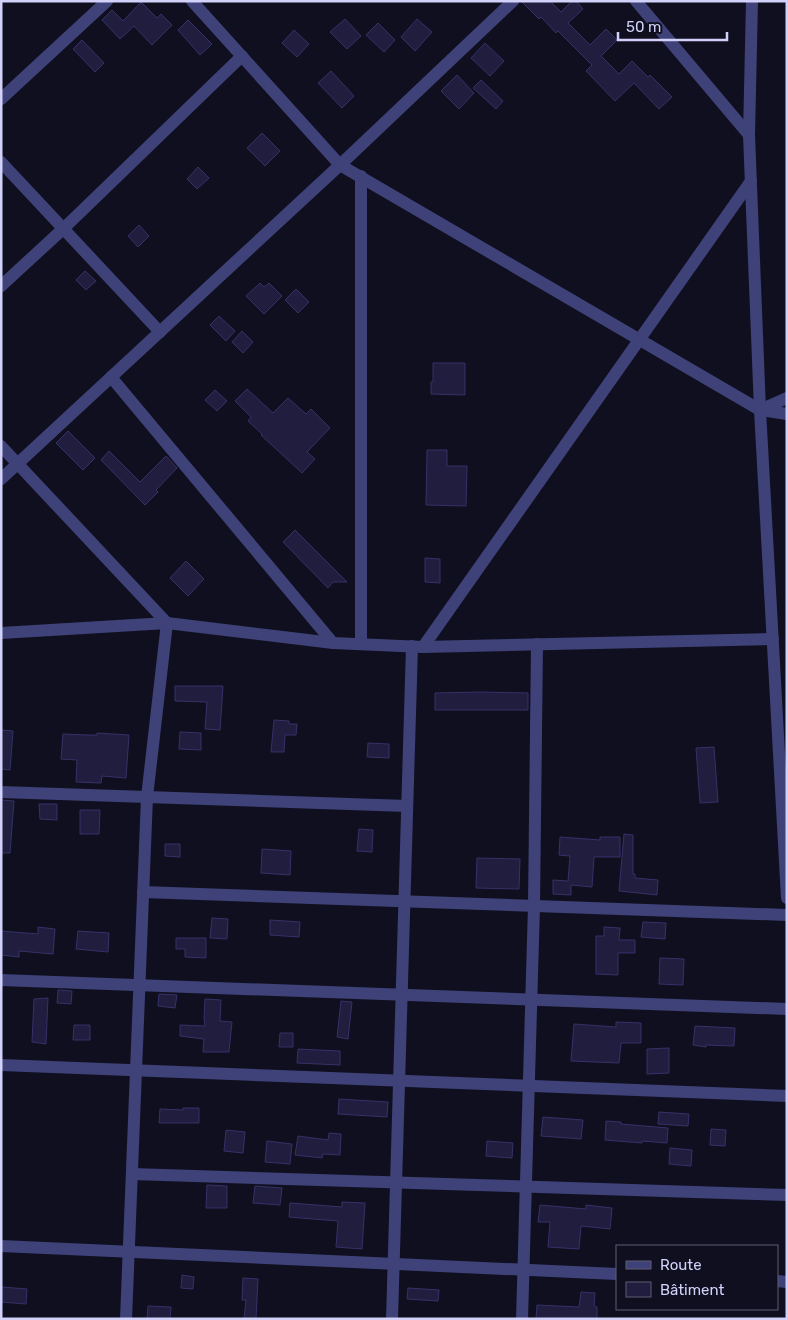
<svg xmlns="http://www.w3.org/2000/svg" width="788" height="1320" font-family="Rubik,sans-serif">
  <rect width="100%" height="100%" fill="#100f1f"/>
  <g fill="#201d3e" stroke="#363168">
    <path d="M521,1h29l11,11 11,-11h4l7,8 -15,14 22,22 16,-16 11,11 -16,16 18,18 13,-13 16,16 2,-2 22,22 -13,12 -25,-26 -19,18 -29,-30 6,-6 -34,-34 -2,2 -15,-16 -2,2z"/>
    <path d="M141,2l16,16 4,-4 11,11 -20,20 -18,-19 -14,13 -18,-19 10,-10 11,11z"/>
    <path d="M345,19l16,17 -14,13 -17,-17z"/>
    <path d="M417,19l15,13 -17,19 -14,-14z"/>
    <path d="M188,20l24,24 -12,11 -22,-25z"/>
    <path d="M378,23l17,17 -11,12 -18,-17z"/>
    <path d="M294,30l15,14 -12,13 -15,-14z"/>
    <path d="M82,40l22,23 -9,9 -22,-23z"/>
    <path d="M485,43l19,18 -14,15 -19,-18z"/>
    <path d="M331,71l23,25 -12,12 -24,-25z"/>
    <path d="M457,75l17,18 -15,16 -18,-18z"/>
    <path d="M481,80l22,21 -7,8 -23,-21z"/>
    <path d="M262,133l18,18 -15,15 -18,-18z"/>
    <path d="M198,167l11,11 -12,11 -10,-10z"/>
    <path d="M139,225l10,11 -11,11 -10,-11z"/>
    <path d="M85,271l11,10 -10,9 -10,-10z"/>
    <path d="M260,283l4,4 5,-4 13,13 -18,18 -18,-18z"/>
    <path d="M296,289l13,13 -11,11 -13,-13z"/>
    <path d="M219,316l16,15 -9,10 -16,-16z"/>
    <path d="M242,331l11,11 -10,11 -11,-11z"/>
    <path d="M433,363h32v32l-34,-1v-12h2z"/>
    <path d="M247,389l26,24 15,-15 18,16 5,-5 19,19 -23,24 8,7 -13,14 -41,-38 1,-1 -14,-13 3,-4 -16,-16z"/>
    <path d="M215,390l12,11 -10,10 -12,-11z"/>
    <path d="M68,431l27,27 -12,12 -27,-27z"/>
    <path d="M427,450h20v16h20l-1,40 -40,-1z"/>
    <path d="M109,451l31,31 26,-26 11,12 -21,22 2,2 -13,13 -44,-45z"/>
    <path d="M295,530l52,52h-14l-5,6 -45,-46z"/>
    <path d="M425,558l15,1v24l-15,-1z"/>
    <path d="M186,561l18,18 -16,17 -18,-18z"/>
    <path d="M175,686h48l-3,44 -15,-1 2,-27 -32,-1z"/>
    <path d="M480,692l48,1v17h-93v-17z"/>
    <path d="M274,720l15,1v3h8l-1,11h-11l-1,17h-13z"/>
    <path d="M1,730l12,1 -3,39 -9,-1z"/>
    <path d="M180,732l21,1v17l-22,-1z"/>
    <path d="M97,733l32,2 -3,43 -24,-2 -1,7 -25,-1 1,-22 -16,-1 2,-25 25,1h9z"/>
    <path d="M368,743l21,1v14l-22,-1z"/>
    <path d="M714,747l4,55 -18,1 -4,-55z"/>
    <path d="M1,800l13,1 -4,52h-9z"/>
    <path d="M39,804h18v16l-17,-1z"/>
    <path d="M80,810h20l-1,24h-19z"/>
    <path d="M359,829l14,1 -1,22 -15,-1z"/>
    <path d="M624,834l9,1v39h2v4l23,2 -1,15 -38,-4z"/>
    <path d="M560,837l40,3v-3h20v20h-26l-2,30 -21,-2v10l-18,-1v-14l15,1 2,-25 -11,-1z"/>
    <path d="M165,844h15v13l-15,-1z"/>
    <path d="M262,849l29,2 -1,24 -29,-2z"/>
    <path d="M477,858l43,1 -1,30 -43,-1z"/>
    <path d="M212,918l16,1 -1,20 -17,-1z"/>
    <path d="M270,920l30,2 -1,15 -29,-2z"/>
    <path d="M643,922l23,1 -1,16 -24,-2z"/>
    <path d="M38,927l17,2 -2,25 -34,-3v6l-18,-2v-24l37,3z"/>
    <path d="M604,927l16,1 -1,12h16v13h-17v22l-22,-1v-38h8z"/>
    <path d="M78,931l31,2 -1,19 -32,-3z"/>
    <path d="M176,938h30v20l-21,-1v-8h-9z"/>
    <path d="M660,958l24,1 -1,26 -24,-1z"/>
    <path d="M58,990l14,1 -1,13 -14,-1z"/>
    <path d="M159,994l18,1 -2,13 -17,-2z"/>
    <path d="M48,998l-2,46 -14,-2 2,-43z"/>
    <path d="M205,999l16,1 -1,21 12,1 -3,30h-26l1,-13 -24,-3v-11l25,1 -1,-7z"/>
    <path d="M341,1001l11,1 -4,37 -11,-2z"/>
    <path d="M616,1022l25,1v20h-20l-2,20 -48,-2 3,-37 42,3z"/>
    <path d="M74,1025h16v15h-17z"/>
    <path d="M695,1026l40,2 -1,18 -28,-1v2l-13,-2z"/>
    <path d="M280,1033h13v14h-14z"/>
    <path d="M669,1048v25l-22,1v-25z"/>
    <path d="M298,1049l42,2v14l-43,-2z"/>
    <path d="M339,1099l49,3 -1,15 -49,-3z"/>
    <path d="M183,1108h16v15h-40l1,-14 23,1z"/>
    <path d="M659,1112l30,2 -1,12 -30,-2z"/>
    <path d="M543,1117l40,3 -2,19 -40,-3z"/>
    <path d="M606,1121l15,1v2l47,4 -1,15 -25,-2v2l-37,-3z"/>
    <path d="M711,1129l15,1 -1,16 -15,-1z"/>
    <path d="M226,1130l19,2 -2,21 -19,-2z"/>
    <path d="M329,1133l12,1 -1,21 -17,-1 -1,4 -27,-3 3,-19 30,4z"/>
    <path d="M267,1141l25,3 -2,20 -25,-2z"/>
    <path d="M487,1141l26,2 -1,15 -26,-2z"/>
    <path d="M670,1148l22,2 -1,16 -22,-2z"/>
    <path d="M207,1185l20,1v22h-21z"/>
    <path d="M255,1186l27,2 -2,17 -27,-2z"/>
    <path d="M342,1202l23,1 -3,46 -26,-2 2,-26 -49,-4 1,-14 52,4z"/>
    <path d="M540,1205l46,4v-4l26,3 -2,21 -29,-3 -2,23 -31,-2 2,-25h-12z"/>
    <path d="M182,1275l12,2 -1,12 -12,-1z"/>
    <path d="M243,1278l15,1 -2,40h-12l2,-19h-4z"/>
    <path d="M2,1287l25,2 -1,15 -25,-2z"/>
    <path d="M408,1288l31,2 -1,11 -31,-2z"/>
    <path d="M581,1292l14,1 -1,13 3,1v12h-61l1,-14 42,2z"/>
    <path d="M148,1306l23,1 -1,12h-23z"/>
  </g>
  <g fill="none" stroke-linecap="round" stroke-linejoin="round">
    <g stroke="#3e4279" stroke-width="12">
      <path d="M192,1l148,164 420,245 27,4"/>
      <path d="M636,1l113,134"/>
      <path d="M752,1l-3,134 11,275 27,488"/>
      <path d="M1,99l106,-98"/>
      <path d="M1,162l159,170"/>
      <path d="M361,176v468"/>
      <path d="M1,286l62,-57 179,-173"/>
      <path d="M111,377l222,266"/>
      <path d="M760,410l27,-12"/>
      <path d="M1,446l166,177 -20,174 -21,522"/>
      <path d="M1,479l339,-314 173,-164"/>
      <path d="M1,633l166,-10 166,20 90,4 350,-8"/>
      <path d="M423,647l328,-466"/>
      <path d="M1,792l406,14"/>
      <path d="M143,892l644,23"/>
      <path d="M1,980l786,29"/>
      <path d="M1,1065l786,31"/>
      <path d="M132,1174l655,21"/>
      <path d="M1,1246l616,28"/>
      <path d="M777,1281l10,1"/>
      <path d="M392,1319l20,-673"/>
      <path d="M522,1319l12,-413 3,-262"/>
    </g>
  </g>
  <rect width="788" height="1320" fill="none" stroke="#d1d1fa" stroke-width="5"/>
  <rect x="616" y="1245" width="162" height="65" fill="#100f1f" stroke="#5d5d77"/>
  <rect x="626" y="1261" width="25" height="8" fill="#3e4279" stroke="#5d5d77"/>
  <text x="660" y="1270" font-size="15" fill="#d1d1fa">Route</text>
  <rect x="626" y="1282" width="25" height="15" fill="#201d3e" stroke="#5d5d77"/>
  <text x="660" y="1295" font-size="15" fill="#d1d1fa">Bâtiment</text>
  <path d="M618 32v8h109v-8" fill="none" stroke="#d1d1fa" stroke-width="2.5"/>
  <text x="626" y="32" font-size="15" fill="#d1d1fa" stroke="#100f1f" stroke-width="4" paint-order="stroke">50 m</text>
</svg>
